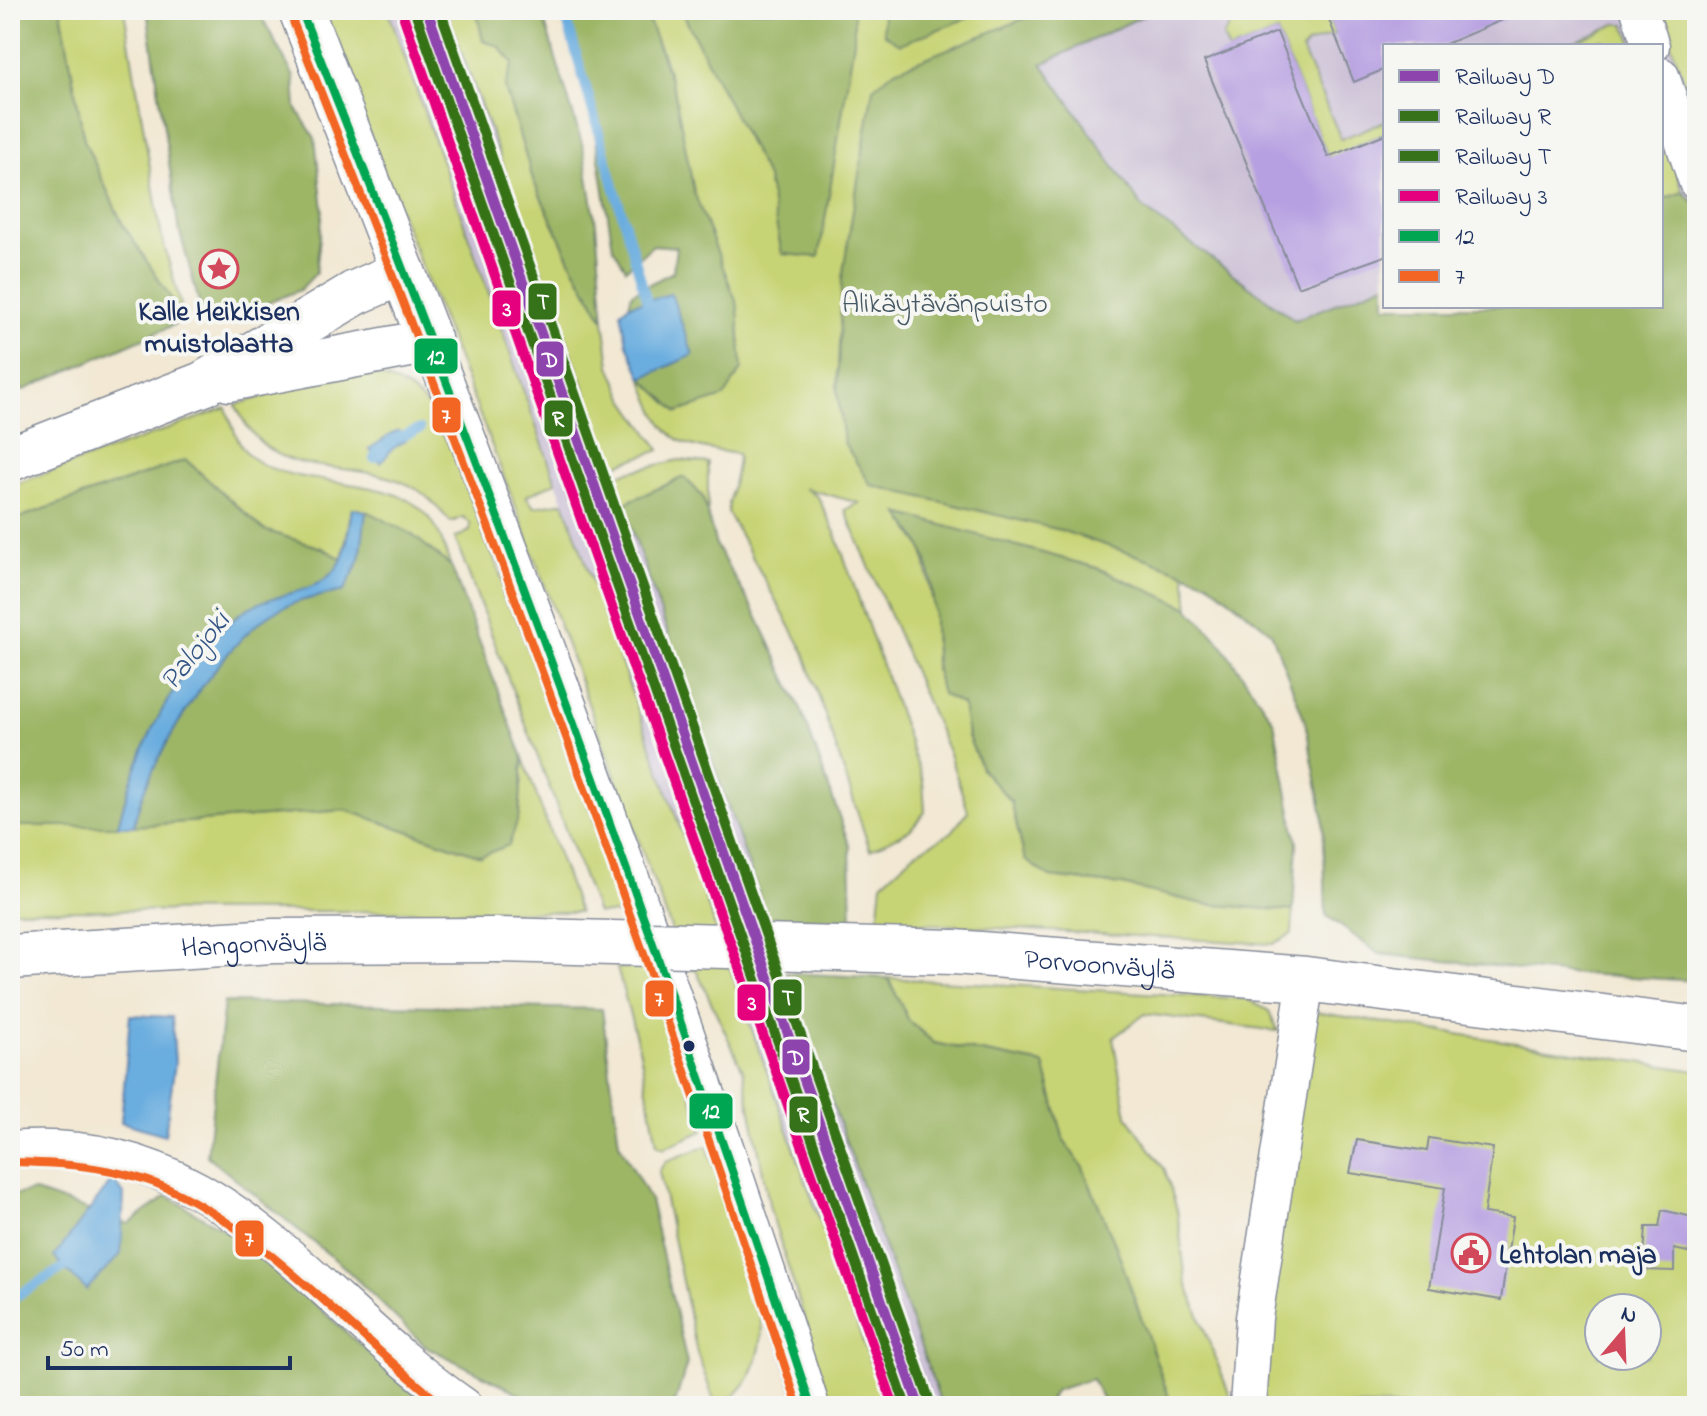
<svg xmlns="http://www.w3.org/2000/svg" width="1707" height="1416" font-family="'Indie Flower',sans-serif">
  <rect width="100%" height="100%" fill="#f6f6f2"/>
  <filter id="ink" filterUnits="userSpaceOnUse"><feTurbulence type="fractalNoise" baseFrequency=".0125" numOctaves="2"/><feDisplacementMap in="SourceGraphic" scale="16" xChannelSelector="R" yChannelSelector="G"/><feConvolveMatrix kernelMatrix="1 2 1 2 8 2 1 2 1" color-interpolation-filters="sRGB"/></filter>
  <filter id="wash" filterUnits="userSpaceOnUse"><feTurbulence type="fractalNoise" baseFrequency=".006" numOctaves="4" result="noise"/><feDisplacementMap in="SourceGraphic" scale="32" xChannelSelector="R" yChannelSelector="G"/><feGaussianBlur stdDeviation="1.8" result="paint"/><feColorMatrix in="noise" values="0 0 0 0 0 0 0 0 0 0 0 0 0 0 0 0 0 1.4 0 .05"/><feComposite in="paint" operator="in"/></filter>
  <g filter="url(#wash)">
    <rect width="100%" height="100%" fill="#f2e8d3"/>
    <g fill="#cbbfd5">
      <path d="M388,10h58l160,433 17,61 144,414 -56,-2z"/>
      <path d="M1155,10h46l11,10 48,-10h437v195l-14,-12 -22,7v-154h-276v238l-90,36 -152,-112 -101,-145z"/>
      <path d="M730,971l55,2 157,433h-56z"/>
    </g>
    <g fill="#c7d475" stroke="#71826a" stroke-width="2" fill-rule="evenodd">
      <path d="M61,10h63l37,224 24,86 -63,-97 -38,-83z"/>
      <path d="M321,10h67l168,472 -30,14 8,11 30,-5 322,904h-54l-62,-197 -27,-139 -47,-100 -10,-1 -169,-459z"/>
      <path d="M446,10h31l6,31 16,4 14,18 -8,25 28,92 38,82 33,58 6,46 14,32 36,52 -47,16z"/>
      <path d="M640,10h515l-113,53 101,145 46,400 -92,-40 -197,-54 23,36 11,59 1,62 28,33 5,32 14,34 29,31 14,59 25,17 72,8 82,19 89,7 -1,23 -19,10 -395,-23 4,-38 33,-30 37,-21 16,-21 -19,-57 -104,-244 14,-7 -55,-15 14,9 18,38 87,246 2,31 -15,18 -40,20 -66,-198 -76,-139c1,-22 10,-38 10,-59 -65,-9 -73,-12 -96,-76l37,34 59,-106c-15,-38 -34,-76 -44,-115 -17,-61 -17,-127 -54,-181z"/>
      <path d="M1239,10h86l10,24 -28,10 -5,6 39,89 44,-18v13l-31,12 11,102 -88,-216 -48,19 -6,-14z"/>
      <path d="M1658,10h39v105z"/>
      <path d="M1616,24h9l9,22h-28l-3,-6 -14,6h-24z"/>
      <path d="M1661,122l22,70 -22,8z"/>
      <path d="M362,373c40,6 59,21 82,54l186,487 -33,-1 -142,-375 15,-7v-8l-7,-6 -12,5c-12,-12 -21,-25 -36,-34 -65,-36 -144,3 -179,-83l69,-22z"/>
      <path d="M226,408c7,18 12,41 29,52 48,32 142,11 177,61 9,12 13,31 19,45l-41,-33 -58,-25 -10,51 -20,-11 -58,-17 -78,-71 -176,61v-35z"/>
      <path d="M679,460l29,3v55l-5,-21 -19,-20 -61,27 -8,-29z"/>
      <path d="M523,758l56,154 -569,-2v-84h124l212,-16 135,46 38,-40z"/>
      <path d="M617,968h32l54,163 -39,17 -7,-4 -17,-92z"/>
      <path d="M888,978l359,21 22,12 9,20 -133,-17 -32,24 14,78 38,54 12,40 9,72 48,124h-62l-55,-157 -34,-81 -19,-27 -20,-77 -110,-21 -25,-22z"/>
      <path d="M1315,1012l382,59v335h-449zM1599,1308h48v48h-48z"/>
      <path d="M707,1146c18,54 46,117 54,173 4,33 -12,76 -45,87l-19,-53 -38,-182 7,-10z"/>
    </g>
    <g fill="#9db666" stroke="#5c7262" stroke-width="2">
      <path d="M10,10h51l23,130 38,83 63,97 -175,76z"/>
      <path d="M147,10h111l36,67 2,31 19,30 8,71 -7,64 -16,17 -94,38 -28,-103z"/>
      <path d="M476,10h65l42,137 13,77 8,96 -33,-58 -38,-82 -28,-93 8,-24 -14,-17 -16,-5z"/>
      <path d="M560,10h80l11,16 24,68 19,98 44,114 4,63 -18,28 -46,15 -36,-34 51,-23 -22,-61 -42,11 3,-12 41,-21 3,-25 -23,-2 -27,24 -13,-22 -20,-126z"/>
      <path d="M681,10h173v31l-35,216 -37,-3 -15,-76z"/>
      <path d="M882,10h107l-89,34 -16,-10z"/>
      <path d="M1046,10h109l-113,54 101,144 152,112 90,-36v22h276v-106l22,-8 14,13v776l-149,-9 -169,-18 -53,-39 -3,-100 -18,-94 -34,-89 -63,-50 -58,-22 -90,-30 -189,-45 -27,-42 -7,-53 5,-112 31,-190 22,-18z"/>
      <path d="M186,460l78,70 58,18 20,11c-4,6 -8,17 -13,21 -12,9 -62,19 -81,29 -63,32 -115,152 -130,217h-108v-305z"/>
      <path d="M684,477l19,20 13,49 40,68 46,98 48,135 2,73 -85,-2 -144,-414z"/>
      <path d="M366,511l44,22 41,33 72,192 -4,58 -10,29 -28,11 -135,-46 -212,16c9,-59 84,-177 134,-210 21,-15 51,-20 76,-25l16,-32z"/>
      <path d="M899,513l198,55 92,40 31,34 54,80 23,121 -4,68 -89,-7 -82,-19 -72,-8 -25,-17 -14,-59 -29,-31 -14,-34 -5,-31 -21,-11c-14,-46 -1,-99 -19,-144 -6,-13 -17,-26 -24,-37z"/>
      <path d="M785,973l103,5 21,43 25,22 110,21 20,77 19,27 34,81 55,157h-66l-14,-27 -36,11 -11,16h-103z"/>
      <path d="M224,1002l378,7 17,134 31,57 37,163 -12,40 -98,3 -47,-7 -105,-53 -82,-80 -136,-110z"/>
      <path d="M32,1191l97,33 38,-28 78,46 184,164h-419v-210z"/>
    </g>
    <g fill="#6aaddf" stroke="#426e9e" stroke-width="2">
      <path d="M671,294l22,61 -51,23 -15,-34 -6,-32 8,-7z"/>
      <path d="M398,430l8,10 -15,10 -10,13 -12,-14z"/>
      <path d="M352,508l14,3 -6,48 -16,32c-25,5 -55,10 -76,25 -50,33 -125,151 -134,210h-16c19,-78 59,-162 123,-213 30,-23 82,-16 100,-52 7,-15 8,-37 11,-53z"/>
      <path d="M130,1015l42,2 3,46 -10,72 -44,-13z"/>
      <path d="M113,1179l11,15 -3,60 -35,36 -32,-33z"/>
    </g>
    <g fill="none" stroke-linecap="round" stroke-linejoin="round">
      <g stroke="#6aaddf" stroke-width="10">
        <path d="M564,10l86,302"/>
        <path d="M374,458l17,-17 29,-12"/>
        <path d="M10,1300l66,-40"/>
      </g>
    </g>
    <g id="blocks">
      <g fill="#b7a0e1">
        <path d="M1325,10h201l-85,36h-56v23l-31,13z"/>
        <path d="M1277,32l51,125 57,-23v122l-87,31 -94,-226z"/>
        <path d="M1429,1138l64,10 -9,65 29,4 -12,83 -72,-12 16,-100 -95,-15 7,-33 70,11z"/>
        <path d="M1662,1210l35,8v36l-23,-5v22l-31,-1 3,-43h13z"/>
      </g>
    </g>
  </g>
  <g filter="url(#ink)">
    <use href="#blocks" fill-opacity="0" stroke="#868c98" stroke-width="2"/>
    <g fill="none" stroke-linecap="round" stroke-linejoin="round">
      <g stroke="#868c98" stroke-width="39">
        <g id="minor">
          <path d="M1639,10l12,36"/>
          <path d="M1661,76l36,106"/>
          <path d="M429,339c137,352 266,707 382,1067"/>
          <path d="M10,1150c214,-17 300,150 454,256"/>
          <path d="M1248,1406l6,-88 52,-339"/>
        </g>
      </g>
      <g stroke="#868c98" stroke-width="47">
        <path id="major" d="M301,10l128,329"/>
      </g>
      <g stroke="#868c98" stroke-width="47">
        <g id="highway">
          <path d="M229,379l181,-34 19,-6"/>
          <path d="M10,459l193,-75 152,-91 48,-21"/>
          <path id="s1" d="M954,952l352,27 391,50"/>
          <path id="s2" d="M10,957l263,-16 224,-1"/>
        </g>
      </g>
      <use href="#minor" stroke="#fff" stroke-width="36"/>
      <use href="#major" stroke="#fff" stroke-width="44"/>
      <use href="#highway" stroke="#fff" stroke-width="44"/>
      <g stroke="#868c98" stroke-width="47" stroke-linecap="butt">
        <path id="highway-bridge" d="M497,940l457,12"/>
      </g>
      <use href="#highway-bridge" stroke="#fff" stroke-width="44"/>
      <g stroke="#f6f6f2" stroke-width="14">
        <path id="bus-1" d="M301,10c184,461 355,925 510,1396"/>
      </g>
      <g stroke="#f6f6f2" stroke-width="14">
        <g id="bus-2">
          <path d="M290,14c183,460 354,922 508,1392"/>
          <path d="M10,1162c46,1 88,3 133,17 104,32 213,159 301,227"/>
        </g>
      </g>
      <use href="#bus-1" stroke="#00a651" stroke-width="8"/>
      <use href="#bus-2" stroke="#f26522" stroke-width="8"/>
      <g stroke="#f6f6f2" stroke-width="16">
        <path id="rail-1" d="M427,10l492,1396"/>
      </g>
      <g stroke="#f6f6f2" stroke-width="16">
        <path id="rail-2" d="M416,14l490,1392"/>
      </g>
      <g stroke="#f6f6f2" stroke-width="16">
        <path id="rail-3" d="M440,10l490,1392"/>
      </g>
      <g stroke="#f6f6f2" stroke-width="16">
        <path id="rail-4" d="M404,18l490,1388"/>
      </g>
      <use href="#rail-1" stroke="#8e44ad" stroke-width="10"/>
      <use href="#rail-2" stroke="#357219" stroke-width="10"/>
      <use href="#rail-3" stroke="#357219" stroke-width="10"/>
      <use href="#rail-4" stroke="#e5007d" stroke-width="10"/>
    </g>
  </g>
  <defs>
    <g id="sight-ring" transform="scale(2)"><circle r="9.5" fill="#f6f6f2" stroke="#d1495b" stroke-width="1.5"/><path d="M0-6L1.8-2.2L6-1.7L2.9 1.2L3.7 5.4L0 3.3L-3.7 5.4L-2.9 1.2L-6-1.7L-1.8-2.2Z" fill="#d1495b"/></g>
    <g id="civic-ring" transform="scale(2)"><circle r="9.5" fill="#f6f6f2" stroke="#d1495b" stroke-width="1.5"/><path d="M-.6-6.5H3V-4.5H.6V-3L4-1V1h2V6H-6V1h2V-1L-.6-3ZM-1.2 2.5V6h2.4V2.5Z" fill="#d1495b"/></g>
  </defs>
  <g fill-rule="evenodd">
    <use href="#sight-ring" x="219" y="269"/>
    <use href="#civic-ring" x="1471" y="1253"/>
  </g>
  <circle fill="#1b2f5e" stroke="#f6f6f2" stroke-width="3" cx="689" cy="1046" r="7"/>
  <g text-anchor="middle" stroke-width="8" stroke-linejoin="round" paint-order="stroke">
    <g font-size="28" fill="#465864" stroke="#f6f6f2">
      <text x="945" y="312">Alikäytävänpuisto</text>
    </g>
    <g font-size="28" font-weight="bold" fill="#1b2f5e" stroke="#f6f6f2">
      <text x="219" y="320">Kalle Heikkisen<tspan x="219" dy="32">muistolaatta</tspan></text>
      <text x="1499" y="1263" text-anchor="start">Lehtolan maja</text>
    </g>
    <g font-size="28" fill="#1b2f5e" stroke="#f6f6f2">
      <text dy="10" stroke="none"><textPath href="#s2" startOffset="244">Hangonväylä</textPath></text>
      <text dy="10" stroke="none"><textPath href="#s1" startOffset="146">Porvoonväylä</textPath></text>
    </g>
    <g font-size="30" font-style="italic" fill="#335585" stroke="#f6f6f2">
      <text transform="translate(194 650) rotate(-51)" y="10">Palojoki</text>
    </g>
  </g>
  <g stroke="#f6f6f2" stroke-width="3">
    <rect x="527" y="282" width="31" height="39" rx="8" fill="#357219"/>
    <rect x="491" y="289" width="31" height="39" rx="8" fill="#e5007d"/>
    <rect x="413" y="337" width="46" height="38" rx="8" fill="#00a651"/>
    <rect x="535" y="340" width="30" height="38" rx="8" fill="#8e44ad"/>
    <rect x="431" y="396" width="31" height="38" rx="8" fill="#f26522"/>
    <rect x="543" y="399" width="31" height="39" rx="8" fill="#357219"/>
    <rect x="772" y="978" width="31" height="39" rx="8" fill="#357219"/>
    <rect x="644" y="979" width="31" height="39" rx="8" fill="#f26522"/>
    <rect x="736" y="983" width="31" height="39" rx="8" fill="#e5007d"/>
    <rect x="781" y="1038" width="30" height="38" rx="8" fill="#8e44ad"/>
    <rect x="688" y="1092" width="46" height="38" rx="8" fill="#00a651"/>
    <rect x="788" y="1095" width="31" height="39" rx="8" fill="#357219"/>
    <rect x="234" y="1219" width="31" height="39" rx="8" fill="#f26522"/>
  </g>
  <g font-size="22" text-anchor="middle" font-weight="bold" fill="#fff">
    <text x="543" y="309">T</text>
    <text x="507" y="316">3</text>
    <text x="436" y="364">12</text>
    <text x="550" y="367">D</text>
    <text x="446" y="423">7</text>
    <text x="558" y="426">R</text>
    <text x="788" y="1005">T</text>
    <text x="659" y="1006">7</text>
    <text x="752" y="1010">3</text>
    <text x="796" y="1065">D</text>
    <text x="711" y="1118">12</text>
    <text x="803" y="1122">R</text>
    <text x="249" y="1246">7</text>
  </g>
  <rect width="1707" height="1416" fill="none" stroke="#f6f6f2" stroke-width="40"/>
  <rect x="1383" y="44" width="280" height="264" fill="#f6f6f2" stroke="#9ea6b7" stroke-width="2"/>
  <rect x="1399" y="70" width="40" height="12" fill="#8e44ad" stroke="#9ea6b7" stroke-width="2"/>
  <text x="1455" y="84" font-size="24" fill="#1b2f5e">Railway D</text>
  <rect x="1399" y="110" width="40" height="12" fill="#357219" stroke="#9ea6b7" stroke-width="2"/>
  <text x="1455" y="124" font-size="24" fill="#1b2f5e">Railway R</text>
  <rect x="1399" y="150" width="40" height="12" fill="#357219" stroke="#9ea6b7" stroke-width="2"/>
  <text x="1455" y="164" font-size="24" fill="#1b2f5e">Railway T</text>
  <rect x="1399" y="190" width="40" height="12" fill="#e5007d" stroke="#9ea6b7" stroke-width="2"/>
  <text x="1455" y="204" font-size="24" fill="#1b2f5e">Railway 3</text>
  <rect x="1399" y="230" width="40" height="12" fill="#00a651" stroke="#9ea6b7" stroke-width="2"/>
  <text x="1455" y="244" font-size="24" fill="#1b2f5e">12</text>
  <rect x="1399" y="270" width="40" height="12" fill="#f26522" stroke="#9ea6b7" stroke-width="2"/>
  <text x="1455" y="284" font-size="24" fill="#1b2f5e">7</text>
  <g transform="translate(1623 1332) rotate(19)"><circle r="38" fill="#f6f6f2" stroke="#9ea6b7" stroke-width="2"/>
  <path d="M0-6L14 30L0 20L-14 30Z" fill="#d1495b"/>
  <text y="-12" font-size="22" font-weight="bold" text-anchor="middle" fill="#1b2f5e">N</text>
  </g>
  <path d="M48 1356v12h242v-12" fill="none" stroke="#1b2f5e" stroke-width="4"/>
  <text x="60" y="1356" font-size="24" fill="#1b2f5e" stroke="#f6f6f2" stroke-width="6" paint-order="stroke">50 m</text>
</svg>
